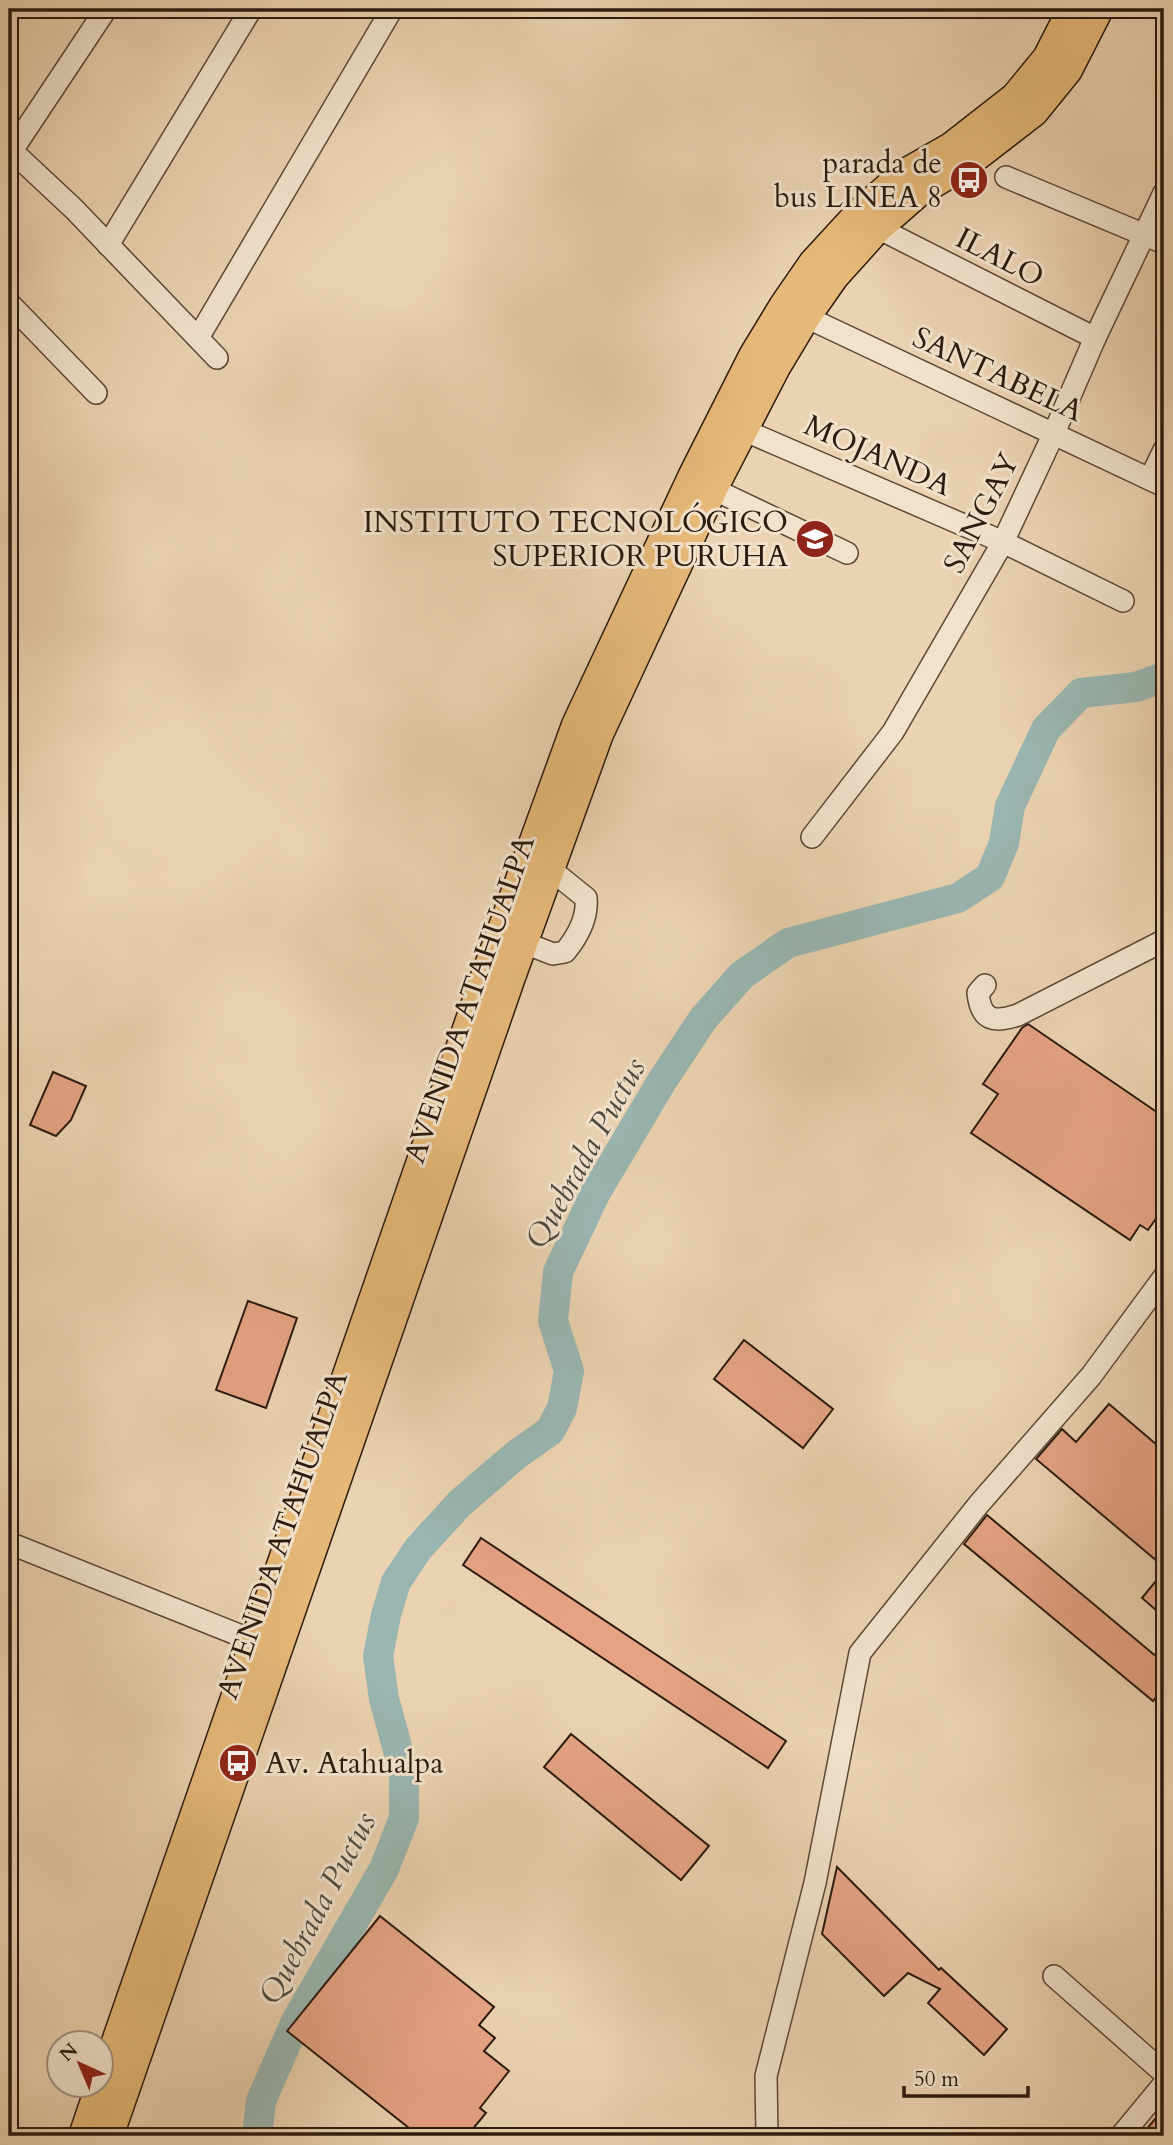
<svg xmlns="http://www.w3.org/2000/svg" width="1173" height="2145" font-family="Cardo,serif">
  <rect width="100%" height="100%" fill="#ebd2b0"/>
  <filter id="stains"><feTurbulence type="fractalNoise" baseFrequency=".00286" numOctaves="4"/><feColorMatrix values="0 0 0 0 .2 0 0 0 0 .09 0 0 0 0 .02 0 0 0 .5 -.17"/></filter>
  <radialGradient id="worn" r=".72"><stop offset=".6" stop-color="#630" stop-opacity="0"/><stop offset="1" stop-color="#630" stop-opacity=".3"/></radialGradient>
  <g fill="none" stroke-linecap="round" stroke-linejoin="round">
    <path stroke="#99b6b1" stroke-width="30" d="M257,2136l4,-35 35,-80 88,-152 20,-51v-46l-20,-73 -6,-43 8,-41 10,-33 22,-33 42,-46 56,-48 34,-24 12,-23 7,-37 -16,-50 5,-49 38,-80 66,-111 41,-62 39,-44 46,-32 170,-45 32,-21 14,-34 6,-37 36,-77 35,-36 55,-6 28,-10"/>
  </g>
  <g fill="#e5a384" stroke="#2c1a0e" stroke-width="2">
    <path d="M1028,1024l136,93v90l-16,23 -8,-5 -10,15 -159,-107 27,-39 -15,-10 39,-56z"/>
    <path d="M53,1072l33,14 -15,34 -15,16 -26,-11z"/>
    <path d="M248,1301l49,17 -31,90 -50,-18z"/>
    <path d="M744,1340l89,69 -30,39 -89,-69z"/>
    <path d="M1109,1404l55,47v116l-128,-108 26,-30 14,13z"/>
    <path d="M987,1515l177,148v24l-11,14 -189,-157z"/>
    <path d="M481,1538l305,203 -18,27 -305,-203z"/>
    <path d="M1164,1571v46l-22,-19z"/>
    <path d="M571,1734l138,112 -28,34 -137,-113z"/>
    <path d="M837,1867l102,103 2,-2 66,61 -23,26 -56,-52 12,-14 -32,-16 -24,23 -62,-62z"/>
    <path d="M380,1916l114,91 -15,18 16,13 -11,13 25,20 -29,37 6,5 -19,23h-48l-132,-105z"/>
    <path d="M1164,2108v28h-23z"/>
  </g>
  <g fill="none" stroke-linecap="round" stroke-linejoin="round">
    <g stroke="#5c4836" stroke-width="24">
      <g id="minor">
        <path d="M13,152l61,57 143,149"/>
        <path d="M9,155l97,-146"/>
        <path d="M1006,177l158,66"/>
        <path d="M878,228l217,110"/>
        <path d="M108,245l143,-236"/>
        <path d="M9,303l87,90"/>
        <path d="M806,317l358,169"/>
        <path d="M198,338l194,-329"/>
        <path d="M732,425l271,117 120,59"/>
        <path d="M1150,479l14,-29"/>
        <path d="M713,489l134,64"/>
        <path d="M812,837l81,-105 110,-190 51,-109 41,-95 69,-145"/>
        <path d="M512,938l41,16 12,-2c13,-16 23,-34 21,-54l-36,-29"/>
        <path d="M985,985l-7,8c3,28 16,30 40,22l143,-73"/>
        <path d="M9,1543l245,98"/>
        <path d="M1054,1976l110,97"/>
        <path d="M767,2136l-1,-60 49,-193 45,-230 119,-149 112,-128 73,-99"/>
        <path d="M1121,2136l43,-52"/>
      </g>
    </g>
    <g stroke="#2c1a0e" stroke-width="31">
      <g id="major">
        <path d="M102,2082l385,-1111 89,-246 117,-250 60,-119 31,-51 29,-42 46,-50 43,-38 49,-28 64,-50 32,-39 25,-49"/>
        <path d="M83,2136l17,-50"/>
        <path d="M109,2136l401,-1156 89,-246 114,-245 63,-122 30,-50 28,-40 44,-49 41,-36 49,-29 66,-51 34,-42 31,-61"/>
      </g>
    </g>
    <use href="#minor" stroke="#f2e2cc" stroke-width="21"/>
    <use href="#major" stroke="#e6b978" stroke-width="28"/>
  </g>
  <defs>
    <g id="bus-disc" transform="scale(2.0125)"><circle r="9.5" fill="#8f2418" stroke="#f2e2cc"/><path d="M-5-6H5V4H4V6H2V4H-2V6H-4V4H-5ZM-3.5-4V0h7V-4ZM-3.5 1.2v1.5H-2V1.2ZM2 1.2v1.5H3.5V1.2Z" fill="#fff"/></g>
    <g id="university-disc" transform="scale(2.0125)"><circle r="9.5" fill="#8f2418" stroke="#f2e2cc"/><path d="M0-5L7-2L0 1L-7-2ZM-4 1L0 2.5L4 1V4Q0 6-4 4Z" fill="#fff"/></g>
  </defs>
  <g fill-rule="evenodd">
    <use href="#bus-disc" x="969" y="180"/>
    <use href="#university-disc" x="815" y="539"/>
    <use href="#bus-disc" x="238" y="1763"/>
  </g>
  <g text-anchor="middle" stroke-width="6" stroke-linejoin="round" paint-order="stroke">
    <g font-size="30" fill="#2c1a0e" stroke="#f2e2cc" text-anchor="end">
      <text x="942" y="173">parada de<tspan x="942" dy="34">bus LINEA 8</tspan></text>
      <text x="788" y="532">INSTITUTO TECNOLÓGICO<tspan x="788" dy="34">SUPERIOR PURUHA</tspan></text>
      <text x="265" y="1773" text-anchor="start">Av. Atahualpa</text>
    </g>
    <g font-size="30" fill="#2c1a0e" stroke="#f2e2cc">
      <text transform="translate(1000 257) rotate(27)" y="10">ILALO</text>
      <text transform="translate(998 374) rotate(25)" y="10">SANTABELA</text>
      <text transform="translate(878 455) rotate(24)" y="10">MOJANDA</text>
      <text transform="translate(981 513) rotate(-63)" y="10">SANGAY</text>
      <text transform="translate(469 999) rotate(-71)" y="10">AVENIDA ATAHUALPA</text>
      <text transform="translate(282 1535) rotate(-71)" y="10">AVENIDA ATAHUALPA</text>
    </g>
    <g font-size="32" font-style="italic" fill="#4d493f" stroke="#f2e2cc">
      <text transform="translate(585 1153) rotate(-61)" y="11">Quebrada Puctus</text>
      <text transform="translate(317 1908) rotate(-62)" y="11">Quebrada Puctus</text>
    </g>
  </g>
  <rect width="1173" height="2145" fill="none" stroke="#ebd2b0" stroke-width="35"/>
  <rect x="10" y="10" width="1152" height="2124" fill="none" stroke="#2c1a0e" stroke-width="3.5"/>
  <rect x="18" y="18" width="1138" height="2110" fill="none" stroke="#2c1a0e" stroke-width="2"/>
  <g transform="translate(80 2064) rotate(316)"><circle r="33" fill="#f2e2cc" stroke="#a39280" stroke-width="2"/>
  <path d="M0-5L12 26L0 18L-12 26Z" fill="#8f2418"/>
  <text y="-10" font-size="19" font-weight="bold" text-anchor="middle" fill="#2c1a0e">N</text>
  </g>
  <path d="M904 2086v10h124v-10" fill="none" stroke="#2c1a0e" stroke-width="3.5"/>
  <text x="914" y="2086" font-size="21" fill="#2c1a0e" stroke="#f2e2cc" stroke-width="5" paint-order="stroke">50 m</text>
  <rect width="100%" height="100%" filter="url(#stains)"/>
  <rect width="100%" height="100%" fill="url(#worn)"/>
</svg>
